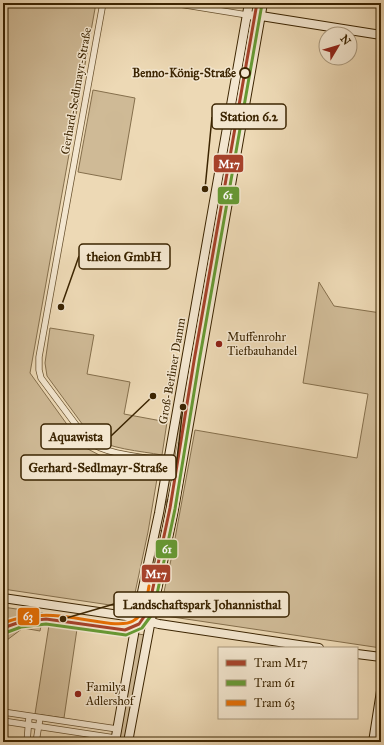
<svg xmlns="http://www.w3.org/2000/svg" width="384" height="745" font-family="'IM FELL Great Primer',serif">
  <rect width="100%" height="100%" fill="#edd9b5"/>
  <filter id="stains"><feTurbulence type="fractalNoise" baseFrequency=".005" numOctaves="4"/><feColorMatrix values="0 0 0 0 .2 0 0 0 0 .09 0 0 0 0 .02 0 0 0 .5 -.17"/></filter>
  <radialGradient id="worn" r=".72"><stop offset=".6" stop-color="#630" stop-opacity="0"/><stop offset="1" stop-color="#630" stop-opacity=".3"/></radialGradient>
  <g fill="#cfba96" stroke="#856f4c">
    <path d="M3,3h93l-66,370 54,75h2l17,9 56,10 -11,65 -16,75 -2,1 -127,-19z"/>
    <path d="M237,84l7,1 -1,2 3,1 -18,99 -9,-1z"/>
    <path d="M93,90l42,8 -14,82 -43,-8z"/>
    <path d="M221,191l2,3h4l-29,162h-2l-1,3 -6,-1 29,-164h2z"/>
    <path d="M319,282l15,24 47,7v335l-222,-33 13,-60 23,-125 162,28 11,-64 -65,-11z"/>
    <path d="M50,328l44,7 -7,39 43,8 -6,32 43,8 -5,33c-21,-4 -55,-6 -71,-19l-44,-60 -2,-13z"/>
    <path d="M178,418l9,2 -4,23 -5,-1 -5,24 6,1 -19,100 -3,-1 1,-12h-2l-2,11h-3l7,-35 5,1 7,-31 -3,-1 -1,6 -3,-1z"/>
    <path d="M3,607l40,6v2l-25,4 -15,5z"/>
    <path d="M42,621l-2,10 -17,-3 -20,15v-12l17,-7z"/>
    <path d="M49,625l28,4 -13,89 -29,-4z"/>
    <path d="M137,634l9,1 -20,107h-9z"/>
  </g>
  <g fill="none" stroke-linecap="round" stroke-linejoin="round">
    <g stroke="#68512e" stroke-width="7">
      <g id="street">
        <path d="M103,3l-64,354v13l2,8 47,63c18,14 56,16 80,20"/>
        <path d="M173,3l74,12"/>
        <path d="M3,712l114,17"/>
        <path d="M3,721l112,17"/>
        <path d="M27,742l2,-25"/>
        <path d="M36,742l4,-24"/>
      </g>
    </g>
    <g stroke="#3b2401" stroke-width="10">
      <g id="secondary">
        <path d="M247,15l14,1 120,19"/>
        <path d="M3,598l123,18 33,8 160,24"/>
        <path d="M357,654l24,3"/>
        <path d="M115,742l24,-136 20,-93 90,-510"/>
        <path d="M128,742l25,-133 20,-94 90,-512"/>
        <path d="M373,742l8,-51"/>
      </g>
    </g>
    <use href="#street" stroke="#f3e6cf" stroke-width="5.5"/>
    <use href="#secondary" stroke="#f3e6cf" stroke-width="8"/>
    <path stroke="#3b2401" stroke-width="1" d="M148,585l7,-21 20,-101 5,-12"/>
    <g stroke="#f3e6cf" stroke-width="6">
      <path id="tram-1" d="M3,628l17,-6 26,-3 79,11 14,-6 9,-13 22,-103 24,-147 63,-358"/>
    </g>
    <g stroke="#f3e6cf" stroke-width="6">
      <path id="tram-2" d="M5,633l16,-6 25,-3 80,11 16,-7 11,-15 22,-104 24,-147 63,-358"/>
    </g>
    <g stroke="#f3e6cf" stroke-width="6">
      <path id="tram-3" d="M3,623c19,-7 37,-9 57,-7 17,1 60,13 73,5 12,-6 14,-24 16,-35"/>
    </g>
    <use href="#tram-1" stroke="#a6422a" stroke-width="3"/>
    <use href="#tram-2" stroke="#693" stroke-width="3"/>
    <use href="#tram-3" stroke="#e56e03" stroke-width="3"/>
  </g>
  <circle fill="#f3e6cf" stroke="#3b2401" stroke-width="2" cx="245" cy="73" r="5"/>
  <g fill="#8f2418" stroke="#f3e6cf" stroke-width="1.5">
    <circle cx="219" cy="344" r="4"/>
    <circle cx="78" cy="694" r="4"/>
  </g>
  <g text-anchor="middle" stroke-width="3" stroke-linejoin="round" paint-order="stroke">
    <g font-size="12" font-weight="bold" fill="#3b2401" stroke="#f3e6cf" text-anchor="end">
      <text x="236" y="77">Benno-König-Straße</text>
    </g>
    <g font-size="12" fill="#3b2401" stroke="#f3e6cf">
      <text transform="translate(76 91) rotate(-80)" y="4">Gerhard-Sedlmayr-Straße</text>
      <text transform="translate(172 371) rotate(-80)" y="4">Groß-Berliner Damm</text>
    </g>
    <g font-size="12" fill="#3b2401" stroke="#f3e6cf" text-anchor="start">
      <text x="227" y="341">Muffenrohr<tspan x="227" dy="14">Tiefbauhandel</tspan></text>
      <text x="86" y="691">Familya<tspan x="86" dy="14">Adlershof</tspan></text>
    </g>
  </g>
  <path fill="none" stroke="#3b2401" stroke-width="1.5" d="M205 189L212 117M61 307L79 256M153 396L111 436M183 407L176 468M63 619L114 604"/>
  <g fill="#3b2401" stroke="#f3e6cf" stroke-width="1.5">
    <circle cx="205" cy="189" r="4"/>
    <circle cx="61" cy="307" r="4"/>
    <circle cx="153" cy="396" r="4"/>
    <circle cx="183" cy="407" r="4"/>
    <circle cx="63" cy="619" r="4"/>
  </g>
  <g fill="#f3e6cf" stroke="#3b2401" stroke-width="1.5">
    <rect x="212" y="104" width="74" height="25" rx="4"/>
    <rect x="79" y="244" width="91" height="25" rx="4"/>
    <rect x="41" y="424" width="70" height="25" rx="4"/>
    <rect x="21" y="455" width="155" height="25" rx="4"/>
    <rect x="114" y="592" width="175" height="25" rx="4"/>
  </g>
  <g font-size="13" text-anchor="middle" font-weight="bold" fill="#3b2401">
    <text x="249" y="121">Station 6.2</text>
    <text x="124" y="261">theion GmbH</text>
    <text x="76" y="441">Aquawista</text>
    <text x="98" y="472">Gerhard-Sedlmayr-Straße</text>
    <text x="202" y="609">Landschaftspark Johannisthal</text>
  </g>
  <g stroke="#f3e6cf" stroke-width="1.5">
    <rect x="213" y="154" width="31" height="19" rx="4" fill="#a6422a"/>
    <rect x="217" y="186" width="23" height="19" rx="4" fill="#693"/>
    <rect x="155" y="539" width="23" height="20" rx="4" fill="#693"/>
    <rect x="141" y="564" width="30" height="19" rx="4" fill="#a6422a"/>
    <rect x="17" y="607" width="23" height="19" rx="4" fill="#e56e03"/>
  </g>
  <g font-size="11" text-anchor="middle" font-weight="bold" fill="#fff">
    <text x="229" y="168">M17</text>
    <text x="228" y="199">61</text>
    <text x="167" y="553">61</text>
    <text x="156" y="578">M17</text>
    <text x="28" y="620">63</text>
  </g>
  <rect width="384" height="745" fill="none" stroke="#edd9b5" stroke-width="16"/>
  <rect x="4" y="4" width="376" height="737" fill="none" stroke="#3b2401" stroke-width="2"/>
  <rect x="8" y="8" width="368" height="729" fill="none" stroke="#3b2401"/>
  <rect x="218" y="647" width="140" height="72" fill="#f3e6cf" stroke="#a9987d"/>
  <rect x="226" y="660" width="20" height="6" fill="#a6422a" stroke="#a9987d"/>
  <text x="254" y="667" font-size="12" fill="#3b2401">Tram M17</text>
  <rect x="226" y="680" width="20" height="6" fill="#669933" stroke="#a9987d"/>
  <text x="254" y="687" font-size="12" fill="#3b2401">Tram 61</text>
  <rect x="226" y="700" width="20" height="6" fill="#e56e03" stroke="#a9987d"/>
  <text x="254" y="707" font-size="12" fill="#3b2401">Tram 63</text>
  <g transform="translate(338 46) rotate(52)"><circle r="19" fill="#f3e6cf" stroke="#a9987d"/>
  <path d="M0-3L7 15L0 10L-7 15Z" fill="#8f2418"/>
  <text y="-6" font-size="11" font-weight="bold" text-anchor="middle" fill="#3b2401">N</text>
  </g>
  <rect width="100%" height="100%" filter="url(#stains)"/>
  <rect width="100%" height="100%" fill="url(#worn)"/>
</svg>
